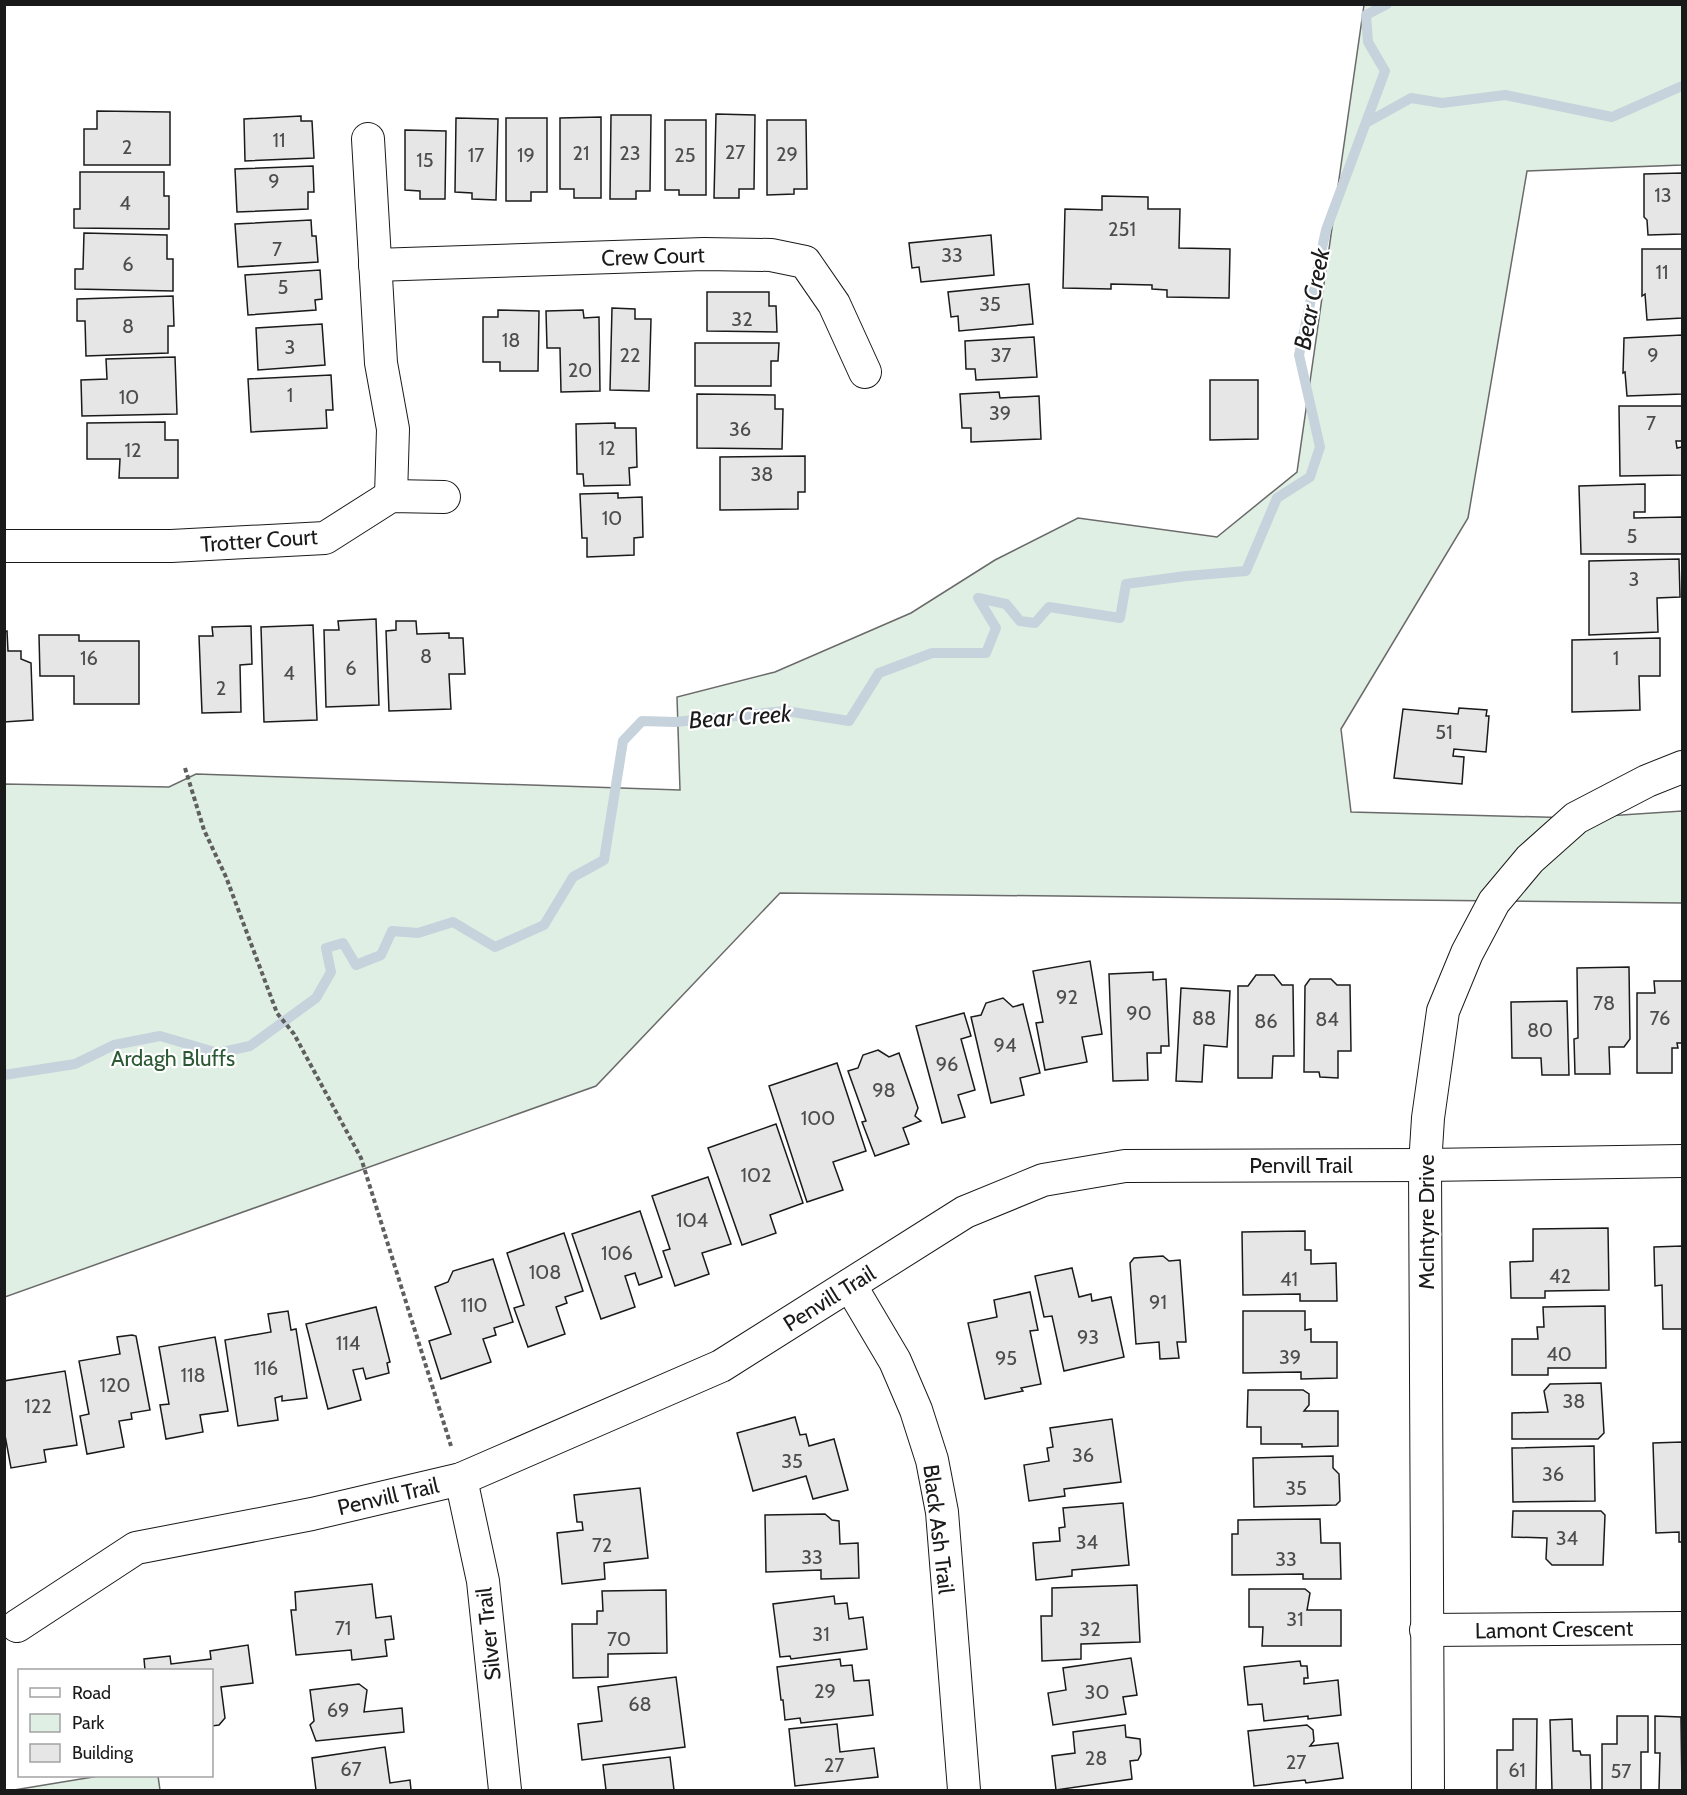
<svg xmlns="http://www.w3.org/2000/svg" width="1687" height="1795" font-family="Cabin,sans-serif">
  <rect width="100%" height="100%" fill="#fff"/>
  <g fill="#e0efe3" stroke="#6a6a6a" stroke-width="1.5">
    <path d="M1364,5h318v160l-155,6 -59,347 -127,211 10,83 225,6 106,-7v92l-902,-10 -184,193 -591,211 -1,-513 165,3 27,-13 484,16 -3,-93 98,-25 136,-59 84,-53 83,-42 139,19 80,-65z"/>
    <path d="M99,1776h59l2,14h-146z"/>
  </g>
  <g fill="none" stroke-linecap="round" stroke-linejoin="round">
    <g stroke="#c6d2dc" stroke-width="10">
      <path d="M1366,123l45,-25 31,5 63,-8 107,22 70,-31"/>
      <path d="M4,1075l71,-11 39,-19 46,-9 58,17 32,-7 66,-48 15,-26 -5,-24 17,-5 13,22 25,-10 11,-24 26,2 35,-11 42,25 49,-22 29,-48 31,-17 19,-119 19,-20 33,1 111,-11 63,10 30,-48 53,-20h54l10,-25 -18,-30 28,6 14,17 15,2 14,-16 71,11 6,-34 60,-8 60,-5 31,-73 33,-21 10,-30 -21,-92 27,-125 59,-159 -17,-29 -2,-27 21,-11"/>
    </g>
  </g>
  <g fill="#e6e6e6" stroke="#1a1a1a" stroke-width="1.5">
    <path d="M97,111l73,1v53h-86v-36h13z"/>
    <path d="M716,114l39,1 -1,74h-15v9h-25z"/>
    <path d="M611,115h40l-1,76h-14v8h-26z"/>
    <path d="M301,116v5h11l2,37 -69,3 -1,-42z"/>
    <path d="M601,117v81h-27v-9h-14v-71z"/>
    <path d="M456,118l42,1 -2,81 -24,-1v-6l-17,-1z"/>
    <path d="M506,118h41v74h-16v9h-25z"/>
    <path d="M665,120h41v75h-27v-5h-14z"/>
    <path d="M767,120h39l1,69h-13v5l-27,1z"/>
    <path d="M405,130l41,1 -1,68h-25v-8l-15,-1z"/>
    <path d="M313,166l1,26h-6v17l-71,3 -2,-43z"/>
    <path d="M80,172h84v24h5v33l-95,-1v-19h6z"/>
    <path d="M1682,173v61l-34,1 -1,-15 -3,-3v-43z"/>
    <path d="M1102,196l46,1v12h32l-1,39 51,1 -1,49 -62,-1v-7l-15,-1v-4l-41,-1v5l-48,-1 2,-79 37,1z"/>
    <path d="M311,220l1,16h4l2,26 -80,5 -3,-43z"/>
    <path d="M84,233l83,2v24h6v32l-98,-2v-20h8z"/>
    <path d="M991,235l3,40 -73,7 -2,-15 -7,1 -3,-25z"/>
    <path d="M1642,249h40v69l-35,2 -2,-26 -3,2z"/>
    <path d="M320,270l2,29 -7,1 1,10 -68,5 -3,-40z"/>
    <path d="M1029,284l4,40 -74,7 -1,-15 -7,1 -3,-25z"/>
    <path d="M707,292h62v14h7l1,26 -70,-1z"/>
    <path d="M173,296l1,30h-6v27l-82,3 -1,-35h-8v-22z"/>
    <path d="M612,308l23,1v10h16l-2,72 -39,-1z"/>
    <path d="M498,310l41,1 -1,60h-38v-9h-17v-45h15z"/>
    <path d="M583,310l1,8 15,-1 1,74 -39,1 -1,-44h-13l-1,-37z"/>
    <path d="M322,324l3,41 -67,5 -2,-42z"/>
    <path d="M1682,335v59l-55,2 -2,-24 -2,1 1,-35z"/>
    <path d="M1034,337l3,40 -61,3 -1,-11h-9l-1,-28z"/>
    <path d="M695,343h84l-1,18h-7v25h-76z"/>
    <path d="M175,357l2,57 -95,2 -1,-36 26,-1 -1,-20z"/>
    <path d="M331,375l2,35h-7l1,18 -76,4 -3,-53z"/>
    <path d="M1210,380h48v59l-48,1z"/>
    <path d="M999,392l1,6 39,-2 2,43 -70,3v-14h-9l-2,-34z"/>
    <path d="M697,394l78,1v14h8l-1,40 -85,-1z"/>
    <path d="M1619,406h63v35h-6l1,7 5,-1v28l-62,1z"/>
    <path d="M165,422v18h13v38h-59l1,-19h-33v-36z"/>
    <path d="M615,423v5h21l1,39 -8,1 1,17 -46,1 -1,-12h-6l-1,-50z"/>
    <path d="M805,456v36h-7v17l-78,1v-53z"/>
    <path d="M1645,484v28h-11v6l48,-1v37h-101l-2,-68z"/>
    <path d="M618,493v5l24,-1 1,40 -9,1v17l-47,2v-19h-5l-2,-44z"/>
    <path d="M1679,559l1,38 -23,1 1,34 -69,3v-74z"/>
    <path d="M376,619l3,86 -53,2 -2,-77h15l-1,-9z"/>
    <path d="M396,621h20l1,13 32,-1v5h14l2,36h-16l2,35 -62,2 -3,-80 10,-1z"/>
    <path d="M313,625l4,95 -53,2 -3,-95z"/>
    <path d="M251,626l1,38 -12,1 1,47 -39,1 -3,-77h14l-1,-9z"/>
    <path d="M7,631l1,20h13v8l10,4 2,57 -29,2v-90z"/>
    <path d="M39,635h40v6h60v63h-65v-28h-34z"/>
    <path d="M1660,638v38h-21l1,34 -68,2v-72z"/>
    <path d="M1459,708l28,2 -1,6h3l-3,36 -32,-3 -1,7 11,1 -2,27 -68,-6 9,-69 55,5z"/>
    <path d="M1090,961l12,73 -20,3 5,25 -42,8 -9,-47 7,-1 -10,-51z"/>
    <path d="M1629,967l1,72 -6,8h-15l1,27h-35l-1,-35 4,-1 -1,-70z"/>
    <path d="M1153,972v8l13,-1 3,67h-8v7h-14l1,27 -35,1 -4,-107z"/>
    <path d="M1256,975h18l8,10h11l1,71h-21l-1,22h-34v-92h10z"/>
    <path d="M1310,979h21l6,6h13l1,66h-13v27l-18,-1 -1,-5h-15l1,-86z"/>
    <path d="M1654,981h28v62h-5l1,5h-6v25h-35v-80h18z"/>
    <path d="M1181,988l49,3 -3,56 -23,-2 -2,37 -26,-1z"/>
    <path d="M1003,998l10,9 10,-3 17,69 -20,5 4,17 -33,8 -20,-86 10,-2 5,-12z"/>
    <path d="M1567,1001l2,74h-27l-1,-17h-29l-1,-56z"/>
    <path d="M964,1013l7,23 -10,3 14,51 -17,5 7,22 -23,6 -26,-97z"/>
    <path d="M878,1050l11,7 10,-4 19,55 -3,8 6,5 -18,7 6,16 -34,12 -13,-34 4,-1 -18,-50 10,-3 5,-13z"/>
    <path d="M837,1063l29,88 -33,11 10,28 -36,12 -38,-116z"/>
    <path d="M776,1124l27,79 -33,12 6,18 -34,12 -34,-97z"/>
    <path d="M708,1177l23,67 -29,9 7,21 -34,12 -12,-35 7,-2 -18,-53z"/>
    <path d="M640,1211l22,66 -23,8 -4,-12 -10,3 10,31 -34,12 -29,-85z"/>
    <path d="M1608,1228l1,62 -64,1v7h-34l-1,-36 23,-1v-32z"/>
    <path d="M1305,1231v19h6v14l25,-1 1,38h-37v-7l-57,1 -1,-63z"/>
    <path d="M564,1233l19,58 -18,6 2,6 -11,4 9,27 -37,13 -14,-39 10,-3 -17,-52z"/>
    <path d="M1682,1246v83h-19l-1,-44 -7,1 -1,-39z"/>
    <path d="M1163,1256l6,5 11,-1 6,82h-9l2,16 -19,1 -1,-17 -23,2 -6,-81 4,-5z"/>
    <path d="M493,1259l20,63 -19,6 2,7 -13,4 8,23 -50,17 -12,-38 22,-7 -16,-47 13,-5 5,-11z"/>
    <path d="M1072,1268l7,29 12,-3 1,7 19,-4 13,60 -60,14 -12,-55 -8,1 -9,-41z"/>
    <path d="M1030,1292l8,38 -8,1 11,53 -20,4 2,3 -38,8 -17,-76 29,-6 -3,-17z"/>
    <path d="M1605,1306l1,62h-58v7h-36v-36h26l-1,-12h7l-1,-20z"/>
    <path d="M376,1307l14,55 -3,1 2,10 -23,6 -3,-11 -10,2 8,30 -33,9 -22,-85z"/>
    <path d="M288,1311l3,19 5,-1 11,69 -25,3v-5l-7,2 3,22 -40,6 -13,-86 46,-8 -3,-18z"/>
    <path d="M1243,1311h62v19l6,-1v13h26v36l-36,1v-7l-58,1z"/>
    <path d="M132,1335l4,1 14,74 -19,3 1,6 -13,2 5,26 -37,7 -7,-38 9,-2 -10,-53 41,-7 -3,-17z"/>
    <path d="M215,1337l13,74 -28,4 3,17 -37,7 -6,-34 9,-1 -10,-57z"/>
    <path d="M65,1371l12,74 -33,5 2,12 -35,6 -7,-38v-49z"/>
    <path d="M1601,1383l3,50 -6,6h-86v-26l36,-1 -4,-21 6,-7z"/>
    <path d="M1248,1390h55l6,4v11l-5,6h34v35l-36,1v-3h-41v-17h-14z"/>
    <path d="M795,1417l5,18 6,-1 3,12 25,-7 14,51 -35,9 -7,-23 -53,15 -16,-58z"/>
    <path d="M1112,1419l9,63 -57,7 1,7 -36,5 -5,-36 25,-4 -2,-13 6,-1 -3,-19z"/>
    <path d="M1682,1442v100h-3v-10l-23,1 -3,-90z"/>
    <path d="M1594,1446l1,55 -82,1 -1,-54z"/>
    <path d="M1333,1456v12l6,6 1,27 -4,4 -82,2 -1,-49z"/>
    <path d="M640,1488l8,70 -44,5 1,16 -43,5 -5,-51 26,-3 -1,-8h-5l-3,-27z"/>
    <path d="M1123,1503l6,62 -57,5v6l-36,4 -3,-37 27,-2 -1,-13 6,-1 -2,-19z"/>
    <path d="M1513,1511h88l4,4 -2,50h-51l-6,-6 1,-21 -35,-1z"/>
    <path d="M825,1514l7,6 7,1 1,23 18,-1 1,35 -38,1v-9l-55,2 -1,-57z"/>
    <path d="M1320,1519l1,24h19l1,36h-38v-5l-71,1v-41h6v-14z"/>
    <path d="M372,1584l4,34 15,-2 3,23 -9,1 2,16 -35,4 -1,-10 -55,5 -5,-45h5l-1,-18z"/>
    <path d="M1137,1585l3,57 -59,2v15l-39,2 -1,-45h11v-28z"/>
    <path d="M1249,1589h56l5,4 -3,17h34v36h-79l1,-19h-14z"/>
    <path d="M666,1590l1,63 -59,1v23l-35,1 -1,-54h25v-13h6l-1,-20z"/>
    <path d="M834,1596l1,8 12,-1 2,16 14,-2 4,32 -76,10 -1,-3 -10,1 -7,-53z"/>
    <path d="M248,1645l5,38 -32,4 4,31 -6,7 -7,1v-56h-67l-1,-11 26,-3 1,8 40,-5 -1,-8z"/>
    <path d="M1131,1658l6,37 -14,2 3,17 -73,11 -5,-32 18,-3 -3,-22z"/>
    <path d="M840,1659l1,7 11,-1 2,16 15,-1 4,35 -72,8 -1,-5 -15,2 -2,-20h-2l-4,-33z"/>
    <path d="M1300,1661l1,5h6l1,12h-4v6l34,-4 3,35 -33,4v-3l-44,5 -2,-17 -14,1 -4,-38z"/>
    <path d="M676,1677l9,70 -103,13 -4,-36 24,-3 -4,-34z"/>
    <path d="M359,1684l8,6 -3,22 38,-4 2,24 -88,9 -6,-16 4,-4 -4,-31z"/>
    <path d="M1617,1716h31v36h-7v38h-39v-46h15z"/>
    <path d="M1655,1716l26,1 1,73h-23l1,-37h-5z"/>
    <path d="M1513,1719h24l-1,71h-39v-40h16z"/>
    <path d="M1572,1719l1,32h7l1,4h9l1,35h-39l-2,-70z"/>
    <path d="M837,1724l3,28 34,-4 4,29 -83,9 -6,-57z"/>
    <path d="M1125,1725l1,12 14,2 1,15 -3,6 -8,1 2,18 -76,11 -4,-34 23,-3 -2,-21z"/>
    <path d="M1307,1725l6,5 1,11 -4,5 28,-3 5,35 -37,5 -1,-3 -51,6 -6,-55z"/>
    <path d="M385,1747l5,36 20,-3 1,10h-95l-4,-32z"/>
    <path d="M670,1757l4,33h-68l-3,-25z"/>
  </g>
  <g fill="none" stroke-linecap="round" stroke-linejoin="round">
    <g stroke="#1a1a1a" stroke-width="34">
      <g id="street">
        <path d="M368,139l13,224 12,66 -2,67"/>
        <path d="M375,265l329,-11 67,1 34,7 29,42 31,68"/>
        <path d="M4,546h167l154,-8 66,-42 53,1"/>
        <path d="M850,1285l45,76 21,49 16,50 10,52 22,278"/>
        <path d="M461,1479l22,102 22,209"/>
        <path d="M17,1626l119,-78 176,-34 149,-35 260,-113 244,-154 78,-32 82,-14 300,-1 257,-4"/>
        <path d="M1426,1630l256,-2"/>
        <path d="M1428,1790l-3,-625 3,-47 15,-107 24,-58 27,-51 36,-43 46,-41 71,-37 35,-14"/>
      </g>
    </g>
    <path stroke="#5f5f5f" stroke-width="4" stroke-dasharray="4.5 3" stroke-linecap="butt" d="M185,768l19,62 22,47 51,136 17,21 67,124 90,288"/>
    <use href="#street" stroke="#fff" stroke-width="32"/>
  </g>
  <g text-anchor="middle" stroke-width="4.5" stroke-linejoin="round" paint-order="stroke">
    <g font-size="20" fill="#4d4d4d">
      <text x="279" y="147">11</text>
      <text x="127" y="154">2</text>
      <text x="735" y="159">27</text>
      <text x="581" y="160">21</text>
      <text x="630" y="160">23</text>
      <text x="787" y="161">29</text>
      <text x="476" y="162">17</text>
      <text x="526" y="162">19</text>
      <text x="685" y="162">25</text>
      <text x="425" y="167">15</text>
      <text x="274" y="188">9</text>
      <text x="1663" y="202">13</text>
      <text x="125" y="210">4</text>
      <text x="1122" y="236">251</text>
      <text x="277" y="256">7</text>
      <text x="952" y="262">33</text>
      <text x="128" y="271">6</text>
      <text x="1662" y="279">11</text>
      <text x="283" y="294">5</text>
      <text x="990" y="311">35</text>
      <text x="742" y="326">32</text>
      <text x="128" y="333">8</text>
      <text x="511" y="347">18</text>
      <text x="290" y="354">3</text>
      <text x="630" y="362">22</text>
      <text x="1001" y="362">37</text>
      <text x="1653" y="362">9</text>
      <text x="580" y="377">20</text>
      <text x="290" y="402">1</text>
      <text x="129" y="404">10</text>
      <text x="1000" y="420">39</text>
      <text x="1651" y="430">7</text>
      <text x="740" y="436">36</text>
      <text x="607" y="455">12</text>
      <text x="133" y="457">12</text>
      <text x="762" y="481">38</text>
      <text x="612" y="525">10</text>
      <text x="1632" y="543">5</text>
      <text x="1634" y="586">3</text>
      <text x="426" y="663">8</text>
      <text x="89" y="665">16</text>
      <text x="1616" y="665">1</text>
      <text x="351" y="675">6</text>
      <text x="289" y="680">4</text>
      <text x="221" y="695">2</text>
      <text x="1444" y="739">51</text>
      <text x="1067" y="1004">92</text>
      <text x="1604" y="1010">78</text>
      <text x="1139" y="1020">90</text>
      <text x="1204" y="1025">88</text>
      <text x="1660" y="1025">76</text>
      <text x="1327" y="1026">84</text>
      <text x="1266" y="1028">86</text>
      <text x="1540" y="1037">80</text>
      <text x="1005" y="1052">94</text>
      <text x="947" y="1071">96</text>
      <text x="884" y="1097">98</text>
      <text x="818" y="1125">100</text>
      <text x="756" y="1182">102</text>
      <text x="692" y="1227">104</text>
      <text x="617" y="1260">106</text>
      <text x="545" y="1279">108</text>
      <text x="1560" y="1283">42</text>
      <text x="1289" y="1286">41</text>
      <text x="1158" y="1309">91</text>
      <text x="474" y="1312">110</text>
      <text x="1088" y="1344">93</text>
      <text x="348" y="1350">114</text>
      <text x="1559" y="1361">40</text>
      <text x="1290" y="1364">39</text>
      <text x="1006" y="1365">95</text>
      <text x="266" y="1375">116</text>
      <text x="193" y="1382">118</text>
      <text x="115" y="1392">120</text>
      <text x="1574" y="1408">38</text>
      <text x="38" y="1413">122</text>
      <text x="1083" y="1462">36</text>
      <text x="792" y="1468">35</text>
      <text x="1553" y="1481">36</text>
      <text x="1296" y="1495">35</text>
      <text x="1567" y="1545">34</text>
      <text x="1087" y="1549">34</text>
      <text x="602" y="1552">72</text>
      <text x="812" y="1564">33</text>
      <text x="1286" y="1566">33</text>
      <text x="1295" y="1626">31</text>
      <text x="343" y="1635">71</text>
      <text x="1090" y="1636">32</text>
      <text x="821" y="1641">31</text>
      <text x="619" y="1646">70</text>
      <text x="825" y="1698">29</text>
      <text x="1097" y="1699">30</text>
      <text x="640" y="1711">68</text>
      <text x="338" y="1717">69</text>
      <text x="1096" y="1765">28</text>
      <text x="1296" y="1769">27</text>
      <text x="834" y="1772">27</text>
      <text x="351" y="1776">67</text>
      <text x="1517" y="1777">61</text>
      <text x="1621" y="1778">57</text>
    </g>
    <g font-size="22" fill="#1a1a1a" stroke="#fff">
      <text transform="translate(653 256) rotate(-2)" y="8">Crew Court</text>
      <text transform="translate(259 540) rotate(-4)" y="8">Trotter Court</text>
      <text x="1301" y="1173">Penvill Trail</text>
      <text transform="translate(1426 1222) rotate(-90)" y="8">McIntyre Drive</text>
      <text transform="translate(829 1298) rotate(-32)" y="8">Penvill Trail</text>
      <text transform="translate(388 1496) rotate(-13)" y="8">Penvill Trail</text>
      <text transform="translate(939 1529) rotate(83)" y="8">Black Ash Trail</text>
      <text transform="translate(1554 1629) rotate(-1)" y="8">Lamont Crescent</text>
      <text transform="translate(488 1634) rotate(-96)" y="8">Silver Trail</text>
    </g>
    <g font-size="22" fill="#2b5a34" stroke="#fff">
      <text x="173" y="1066">Ardagh Bluffs</text>
    </g>
    <g font-size="24" font-style="italic" fill="#1a1a1a" stroke="#fff">
      <text transform="translate(1312 299) rotate(-79)" y="8">Bear Creek</text>
      <text transform="translate(740 717) rotate(-4)" y="8">Bear Creek</text>
    </g>
  </g>
  <rect width="1687" height="1795" fill="none" stroke="#1a1a1a" stroke-width="12"/>
  <rect x="18" y="1669" width="195" height="108" fill="#ffffff" stroke="#a3a3a3" stroke-width="1.5"/>
  <rect x="30" y="1688" width="30" height="9" fill="#ffffff" stroke="#a3a3a3" stroke-width="1.5"/>
  <text x="72" y="1699" font-size="18" fill="#1a1a1a">Road</text>
  <rect x="30" y="1714" width="30" height="18" fill="#e0efe3" stroke="#a3a3a3" stroke-width="1.5"/>
  <text x="72" y="1729" font-size="18" fill="#1a1a1a">Park</text>
  <rect x="30" y="1744" width="30" height="18" fill="#e6e6e6" stroke="#a3a3a3" stroke-width="1.5"/>
  <text x="72" y="1759" font-size="18" fill="#1a1a1a">Building</text>
</svg>
